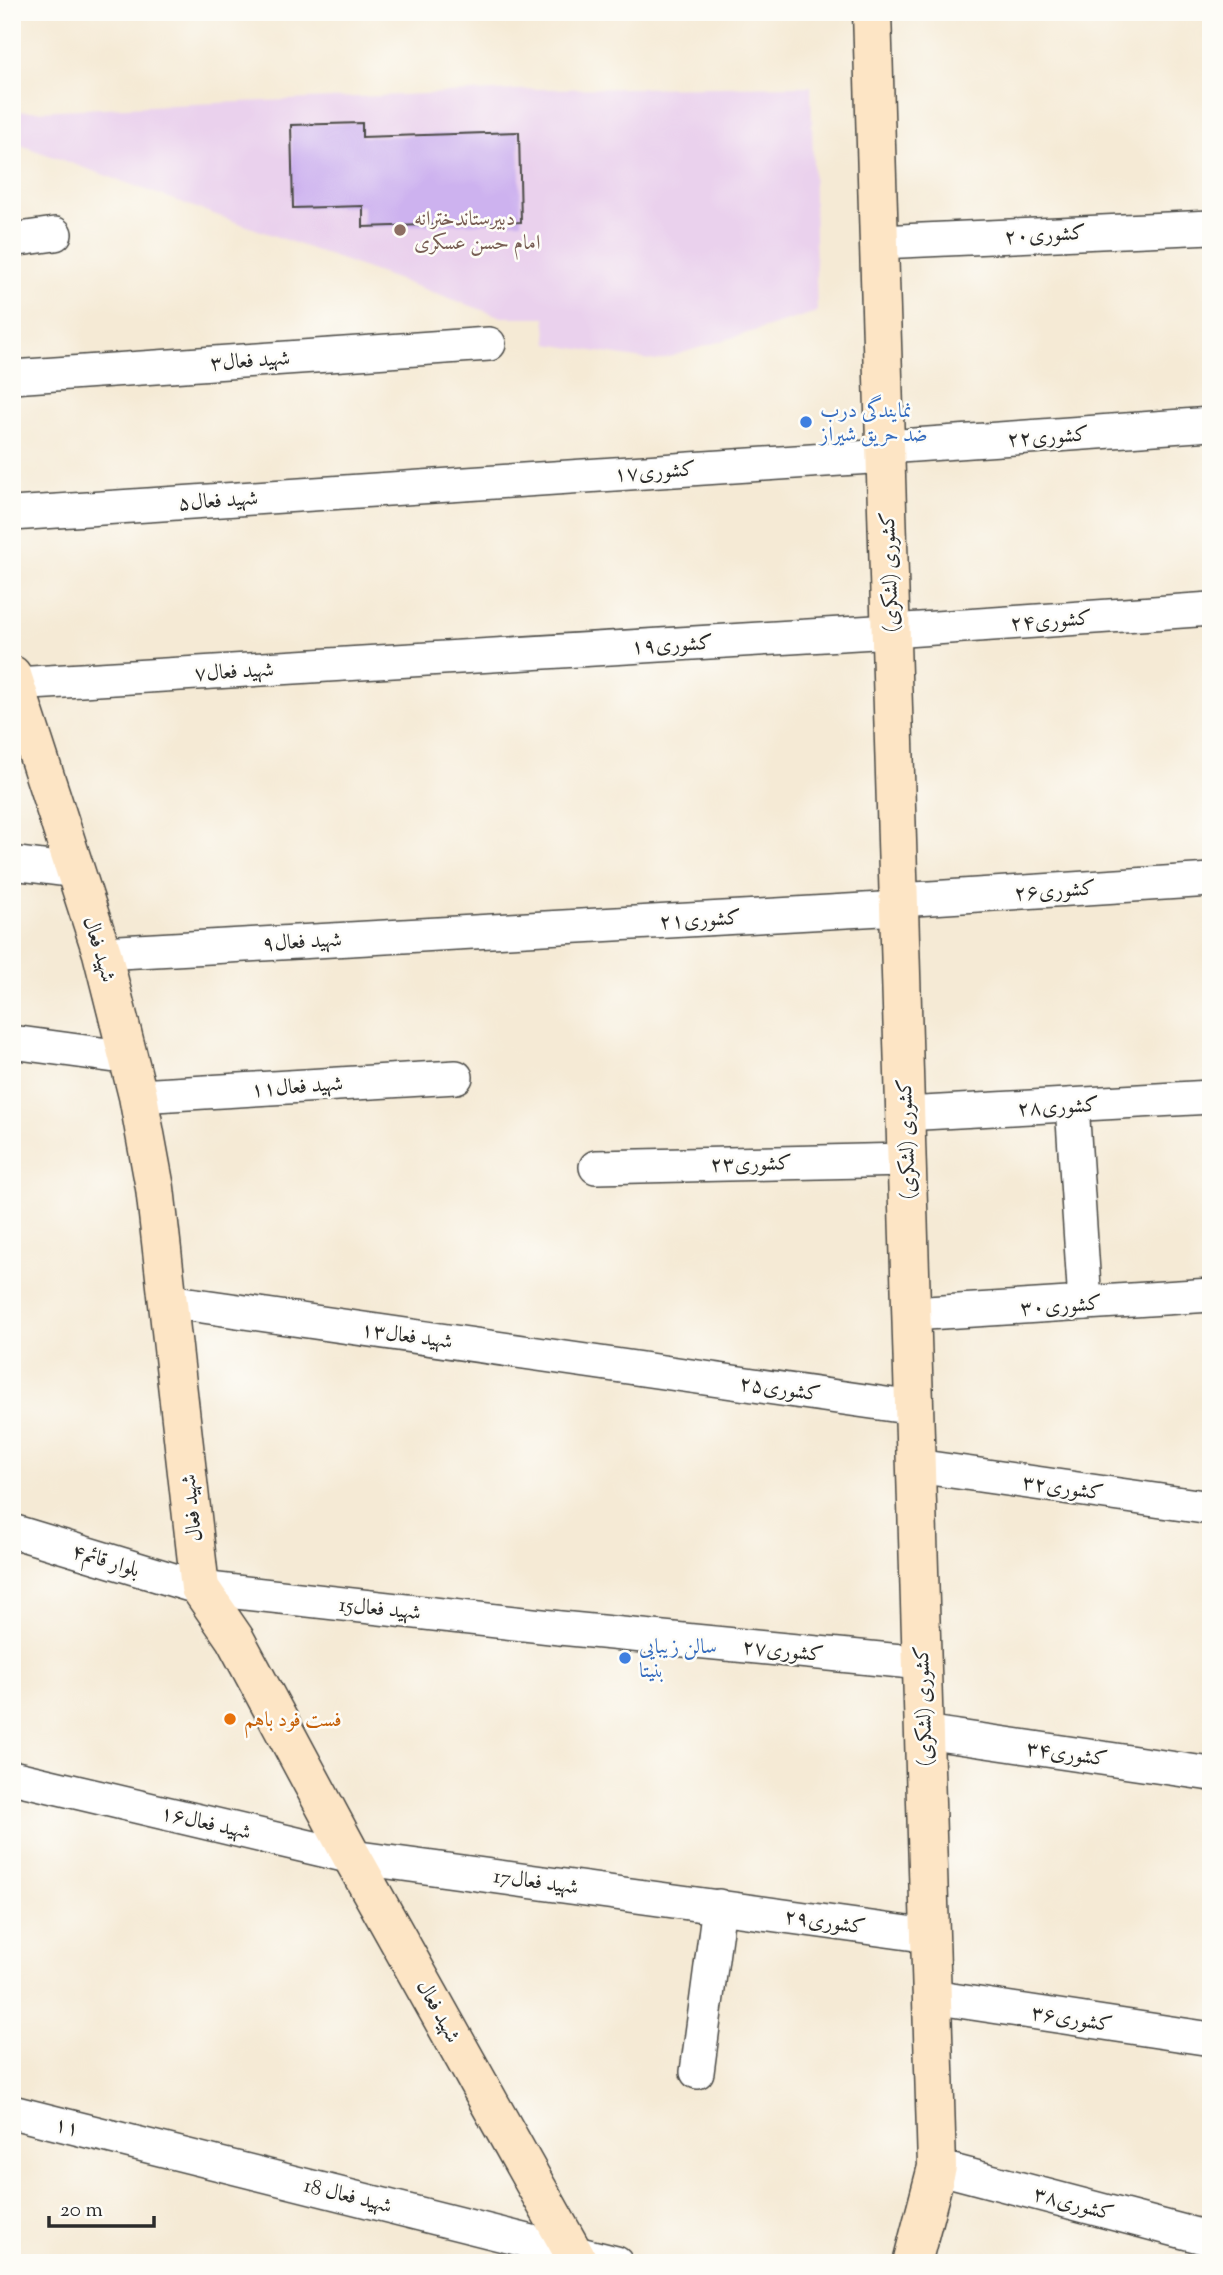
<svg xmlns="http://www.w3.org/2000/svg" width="1223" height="2275" font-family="'Sorts Mill Goudy',Amiri,serif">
  <rect width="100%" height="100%" fill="#fdfcf7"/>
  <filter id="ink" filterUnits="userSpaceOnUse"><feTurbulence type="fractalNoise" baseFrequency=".0143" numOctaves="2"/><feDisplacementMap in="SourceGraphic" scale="14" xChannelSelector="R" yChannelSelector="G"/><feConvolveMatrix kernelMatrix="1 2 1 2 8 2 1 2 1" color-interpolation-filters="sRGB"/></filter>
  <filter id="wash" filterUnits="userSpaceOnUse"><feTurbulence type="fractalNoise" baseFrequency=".00686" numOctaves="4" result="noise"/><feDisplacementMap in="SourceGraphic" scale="28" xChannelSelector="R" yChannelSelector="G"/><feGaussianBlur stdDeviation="1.57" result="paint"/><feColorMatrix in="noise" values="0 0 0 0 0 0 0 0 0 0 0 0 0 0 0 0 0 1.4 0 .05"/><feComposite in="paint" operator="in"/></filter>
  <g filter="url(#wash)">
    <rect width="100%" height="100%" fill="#f5ead5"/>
    <path fill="#ead1ed" d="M811,86l6,226 -161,49 -108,-17 -3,-27h-43l-490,-175v-30l527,-23z"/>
    <g id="blocks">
      <path fill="#cdb2ef" d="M362,123v14l157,-5 2,90 -158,5v-21l-70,2 -2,-83z"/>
    </g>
  </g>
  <g filter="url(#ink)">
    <use href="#blocks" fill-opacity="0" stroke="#494844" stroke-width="2"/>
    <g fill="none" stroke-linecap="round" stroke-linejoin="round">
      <g stroke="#494844" stroke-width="36">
        <g id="street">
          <path d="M12,240l43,-6"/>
          <path d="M879,242l332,-15"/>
          <path d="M12,377l477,-33"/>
          <path d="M886,447l325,-23"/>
          <path d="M12,514l874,-58"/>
          <path d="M15,684l876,-53 320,-22"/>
          <path d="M12,863l63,8"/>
          <path d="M899,900l312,-20"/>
          <path d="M102,953l797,-45"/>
          <path d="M12,1042l118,16"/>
          <path d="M138,1096l318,-19"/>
          <path d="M1072,1105l13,198"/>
          <path d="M905,1114l306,-17"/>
          <path d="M596,1167l311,-7"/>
          <path d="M168,1301l746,107"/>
          <path d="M911,1314l300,-19"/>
          <path d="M916,1466l295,42"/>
          <path d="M12,1531l188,57 360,40 362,35"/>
          <path d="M924,1732l287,42"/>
          <path d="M12,1777l340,80 578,79"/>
          <path d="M932,1997l279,42"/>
          <path d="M697,2072l22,-166"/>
          <path d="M12,2112l604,151"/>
          <path d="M937,2167l274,72"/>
        </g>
      </g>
      <g stroke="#494844" stroke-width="41">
        <g id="secondary">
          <path d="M872,12l65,2155 -25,96"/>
          <path d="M12,675l90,278 36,143 17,92 45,400 35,51 117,218 227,406"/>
        </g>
      </g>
      <use href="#street" stroke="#fff" stroke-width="33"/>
      <use href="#secondary" stroke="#fde5c5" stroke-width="38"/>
    </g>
  </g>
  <circle fill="#8d6e63" stroke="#fdfcf7" stroke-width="2.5" cx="400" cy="230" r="7"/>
  <g fill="#3f7fe0" stroke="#fdfcf7" stroke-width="2.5">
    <circle cx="806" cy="422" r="7"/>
    <circle cx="625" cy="1658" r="7"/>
  </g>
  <circle fill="#e8710a" stroke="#fdfcf7" stroke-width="2.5" cx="230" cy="1719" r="7"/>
  <g text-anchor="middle" stroke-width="5" stroke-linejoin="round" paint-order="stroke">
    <g font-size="21" fill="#785e54" stroke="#fdfcf7" text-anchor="start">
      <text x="414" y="225">دبیرستاندخترانه<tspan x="414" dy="24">امام حسن عسکری</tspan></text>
    </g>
    <g font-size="21" fill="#2b2b2b" stroke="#fdfcf7">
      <text transform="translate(1045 234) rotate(-3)" y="7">کشوری۲۰</text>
      <text transform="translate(250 360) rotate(-4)" y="7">شهید فعال۳</text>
      <text transform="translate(1048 436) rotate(-4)" y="7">کشوری۲۲</text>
      <text transform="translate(655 471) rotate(-4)" y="7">۱۷کشوری</text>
      <text transform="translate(218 500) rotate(-4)" y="7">شهید فعال۵</text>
      <text transform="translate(889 572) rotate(-92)" y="7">کشوری (لشکری)</text>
      <text transform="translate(1051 620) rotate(-4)" y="7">کشوری۲۴</text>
      <text transform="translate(672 644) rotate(-3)" y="7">۱۹کشوری</text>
      <text transform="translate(234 671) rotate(-3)" y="7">شهید فعال۷</text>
      <text transform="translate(1055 890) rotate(-4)" y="7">کشوری۲۶</text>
      <text transform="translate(700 919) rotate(-3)" y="7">۲۱کشوری</text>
      <text transform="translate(302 941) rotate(-3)" y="7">شهید فعال۹</text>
      <text transform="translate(100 949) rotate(73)" y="7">شهید فعال</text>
      <text transform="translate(297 1086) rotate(-4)" y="7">شهید فعال۱۱</text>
      <text transform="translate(1058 1106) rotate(-3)" y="7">کشوری۲۸</text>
      <text transform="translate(906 1139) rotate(-92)" y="7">کشوری (لشکری)</text>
      <text transform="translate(751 1163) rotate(-1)" y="7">کشوری۲۳</text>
      <text transform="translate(1061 1305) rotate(-4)" y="7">کشوری۳۰</text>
      <text transform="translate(407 1335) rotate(8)" y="7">شهید فعال۱۳</text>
      <text transform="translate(780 1388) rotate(8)" y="7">کشوری۲۵</text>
      <text transform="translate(1063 1487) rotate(8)" y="7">کشوری۳۲</text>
      <text transform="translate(191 1508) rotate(-96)" y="7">شهید فعال</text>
      <text transform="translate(106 1560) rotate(17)" y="7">بلوار قائم۴</text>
      <text transform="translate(380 1608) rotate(6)" y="7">15شهید فعال</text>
      <text transform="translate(783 1650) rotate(6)" y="7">کشوری۲۷</text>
      <text transform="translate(923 1706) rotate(-92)" y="7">کشوری (لشکری)</text>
      <text transform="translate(1067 1753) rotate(8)" y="7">کشوری۳۴</text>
      <text transform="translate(206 1822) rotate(13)" y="7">شهید فعال۱۶</text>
      <text transform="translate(536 1881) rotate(8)" y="7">17شهید فعال</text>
      <text transform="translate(825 1921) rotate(8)" y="7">کشوری۲۹</text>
      <text transform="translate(439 2011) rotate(61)" y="7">شهید فعال</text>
      <text transform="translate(1072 2018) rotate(9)" y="7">کشوری۳۶</text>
      <text transform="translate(67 2126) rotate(14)" y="7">۱۱</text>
      <text transform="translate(348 2195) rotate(14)" y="7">18 شهید فعال</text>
      <text transform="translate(1074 2203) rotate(15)" y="7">کشوری۳۸</text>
    </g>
    <g font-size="21" fill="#366cbe" stroke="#fdfcf7" text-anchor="start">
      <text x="820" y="417">نمایندگی درب<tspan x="820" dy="24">ضد حریق شیراز</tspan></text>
      <text x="639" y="1653">سالن زیبایی<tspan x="639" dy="24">بنیتا</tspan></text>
    </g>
    <g font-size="21" fill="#c56008" stroke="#fdfcf7" text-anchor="start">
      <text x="244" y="1726">فست فود باهم</text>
    </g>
  </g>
  <rect width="1223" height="2275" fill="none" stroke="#fdfcf7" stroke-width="42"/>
  <path d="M49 2216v10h105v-10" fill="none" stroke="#2b2b2b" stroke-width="3.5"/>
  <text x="60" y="2216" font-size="21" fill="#2b2b2b" stroke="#fdfcf7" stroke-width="5" paint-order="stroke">20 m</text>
</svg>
